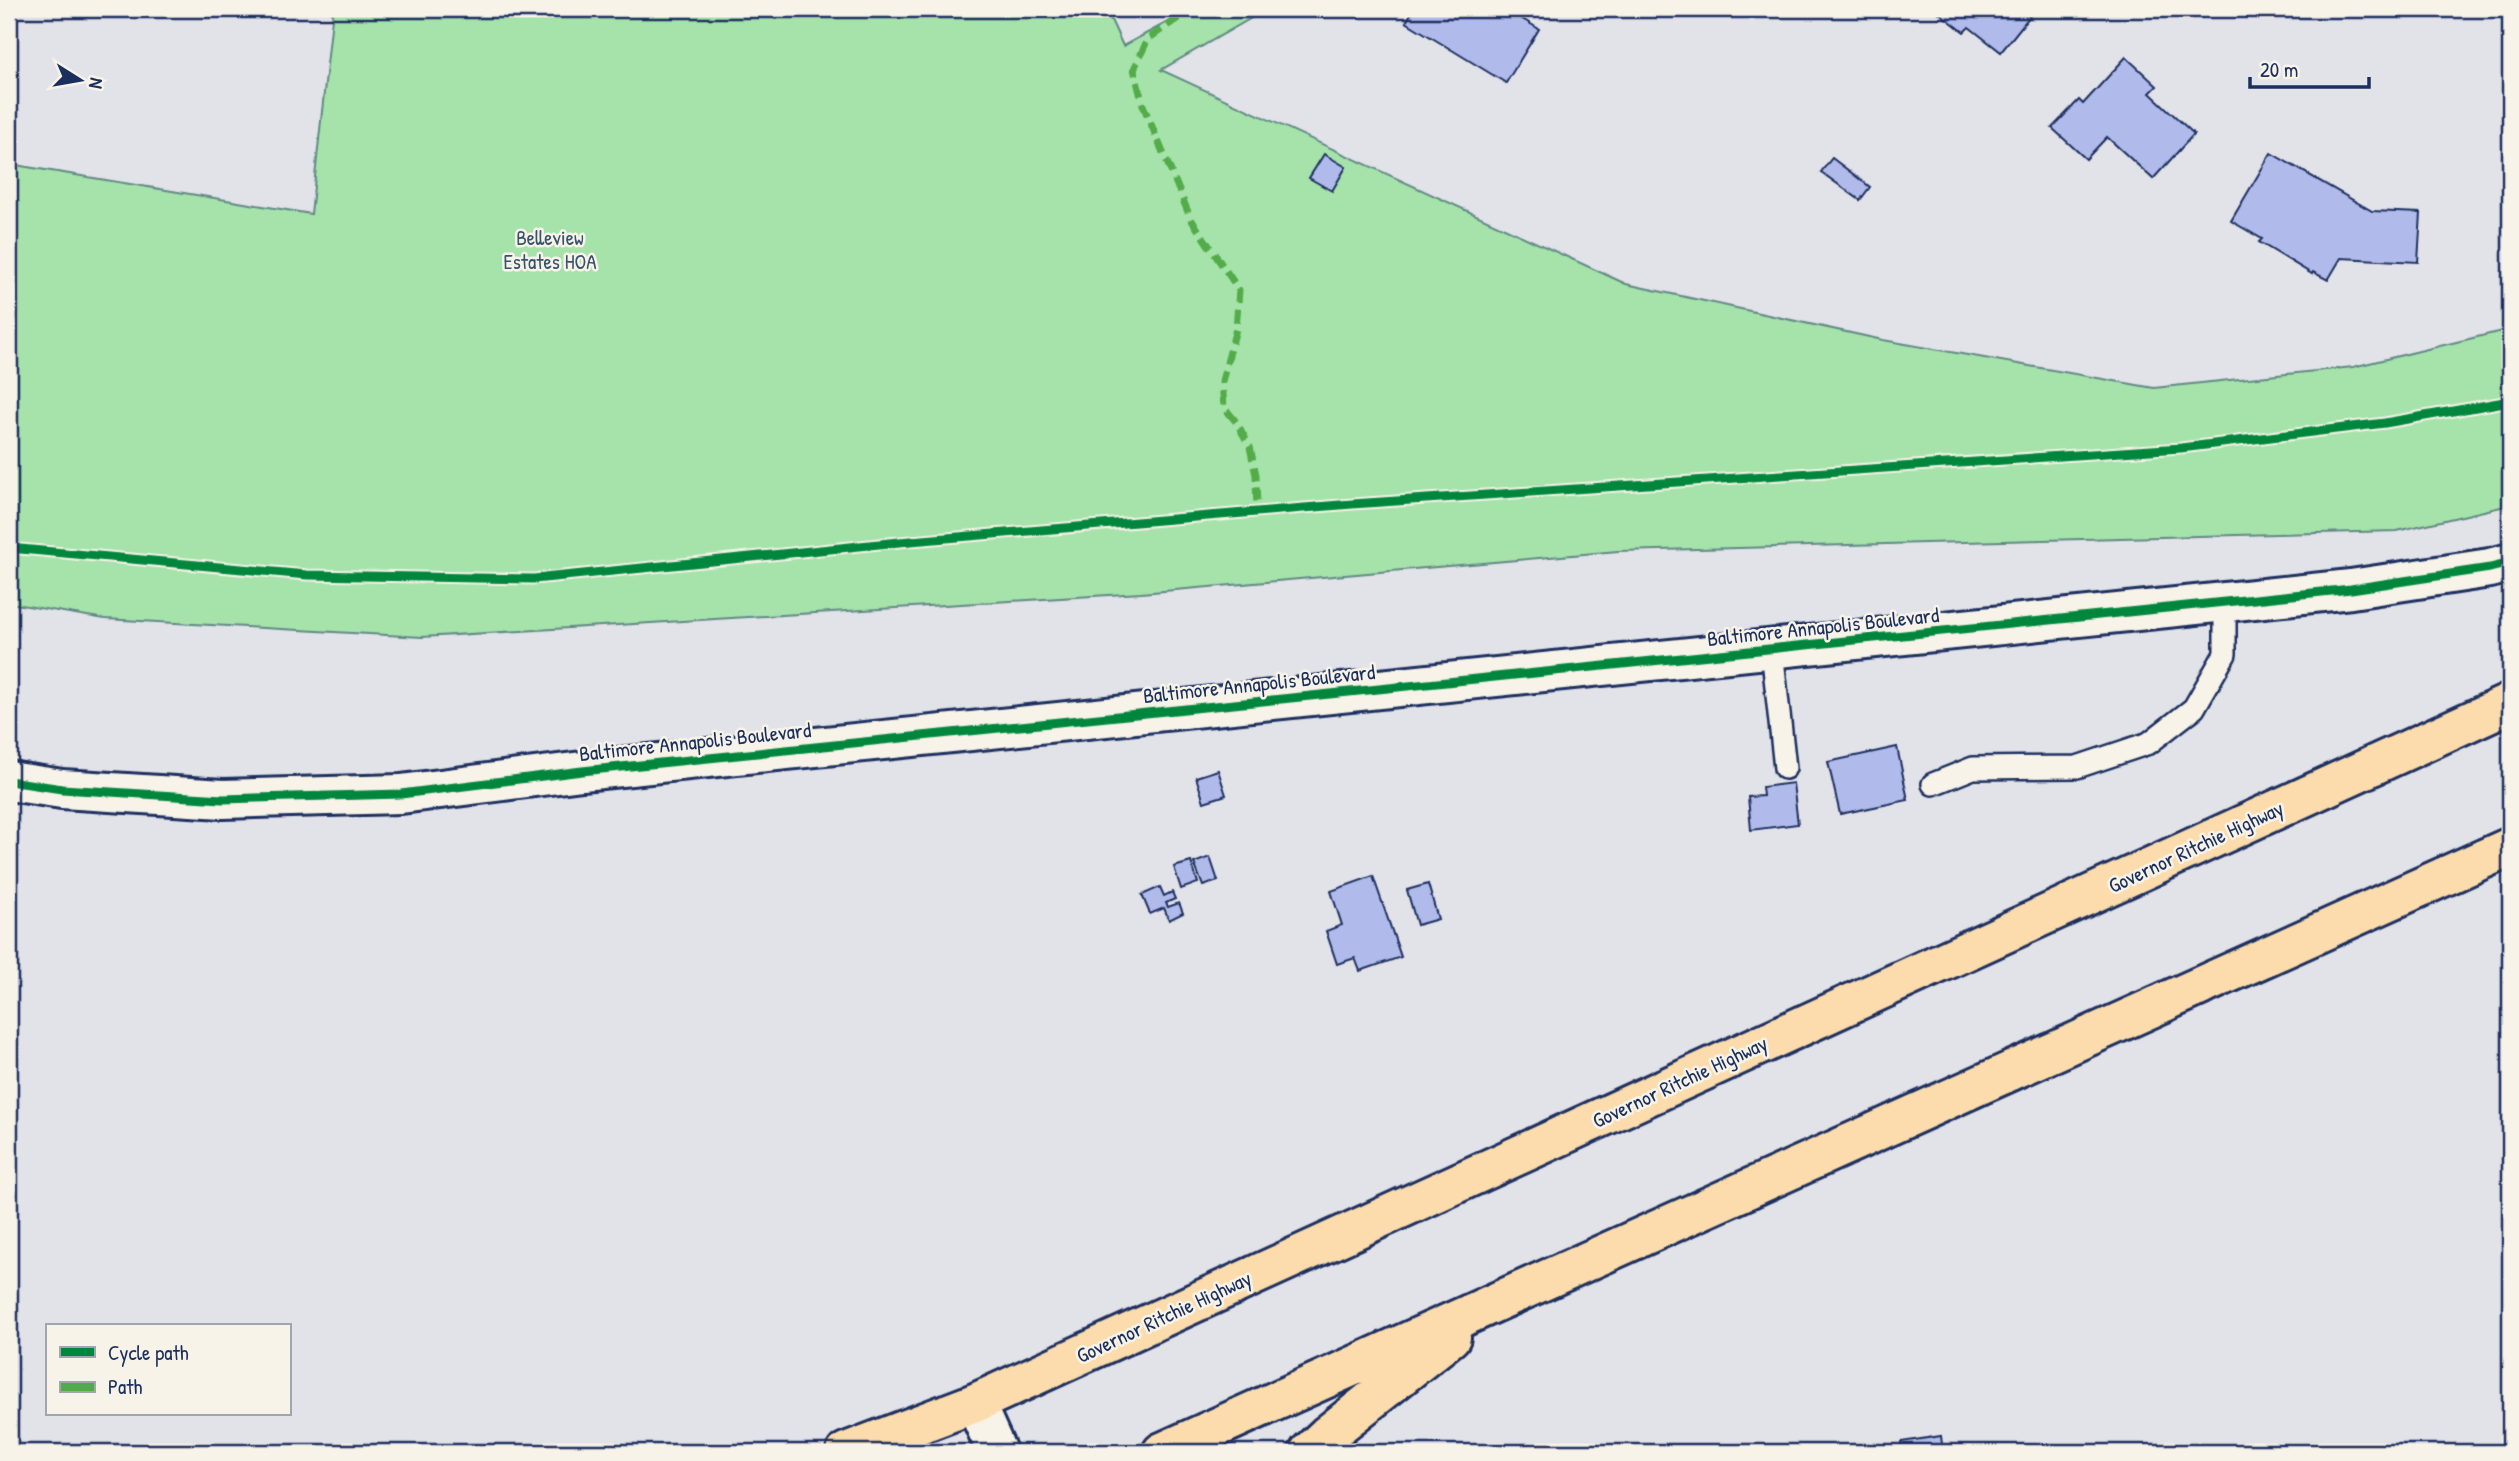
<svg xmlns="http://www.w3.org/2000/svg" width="2519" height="1461" font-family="'Patrick Hand',sans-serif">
  <rect width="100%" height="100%" fill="#e2e2e9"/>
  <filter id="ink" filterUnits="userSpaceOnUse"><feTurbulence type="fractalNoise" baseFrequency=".0143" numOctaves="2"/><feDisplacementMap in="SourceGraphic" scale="14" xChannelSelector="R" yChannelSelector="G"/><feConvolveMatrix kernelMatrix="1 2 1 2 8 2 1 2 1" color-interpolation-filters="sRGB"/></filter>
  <g filter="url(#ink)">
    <path fill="#a5e3aa" stroke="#608984" stroke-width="2" d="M333,9h773l17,37 69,-37h75l-106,61 465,214 257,56 271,48 199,-21 157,-38v176l-113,26 -779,20 -477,42 -719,44 -317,-18 -96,-16v-439l302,50z"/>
    <g fill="#b0bbec" stroke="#1b2f5e" stroke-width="2">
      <path d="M1414,9h92l33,20 -33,54 -100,-61z"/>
      <path d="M1934,9h86l10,7 -29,36 -32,-25 -5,5z"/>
      <path d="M2126,57l31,29 -7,7 44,41 -41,45 -46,-42 -21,22 -34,-31 27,-28 4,4z"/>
      <path d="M2271,153l101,58 49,2 -3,49 -77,-4 -13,22 -15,-8 -1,2 -53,-32 3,-3 -31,-18z"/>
      <path d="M1324,154l22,13 -14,24 -23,-13z"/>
      <path d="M1832,158l38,29 -10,13 -39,-28z"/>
      <path d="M1897,747l11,53 -68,14 -12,-52z"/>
      <path d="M1218,770l8,25 -22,7 -8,-25z"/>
      <path d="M1793,783l5,41 -47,6 -3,-33 15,-1 -1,-9z"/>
      <path d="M1210,857l8,24 -15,5 -9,-23z"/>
      <path d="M1191,862l7,21 -17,6 -7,-22z"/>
      <path d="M1373,876l28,81 -41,14 -5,-13 -18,6 -11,-33 16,-6 -11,-34z"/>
      <path d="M1428,884l10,35 -21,6 -10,-35z"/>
      <path d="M1160,887l4,9 8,-4 3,7 -9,4 2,4 11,-4 4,10 -14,7 -5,-12 -14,6 -8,-19z"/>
      <path d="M1941,1436l2,16h-41l-1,-10z"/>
    </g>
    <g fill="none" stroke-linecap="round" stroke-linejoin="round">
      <g stroke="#1b2f5e" stroke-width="26">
        <g id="lane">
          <path d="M1772,650l13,118"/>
          <path d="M1933,784l40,-16 104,-1 72,-24 45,-35 31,-54v-52"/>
        </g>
      </g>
      <g stroke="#1b2f5e" stroke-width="44">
        <g id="secondary">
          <path d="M9,781l53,8 161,10 178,-5 181,-23 1643,-169 126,-13 139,-21 20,-5"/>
          <path d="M975,1403l22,49"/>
        </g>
      </g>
      <g stroke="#1b2f5e" stroke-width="44">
        <g id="highway">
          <path d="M846,1452l129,-49 1535,-700"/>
          <path d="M1162,1452l1348,-605"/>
          <path d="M1309,1452l18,-17 124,-98"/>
        </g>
      </g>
      <use href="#lane" stroke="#f7f3e8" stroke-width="21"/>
      <use href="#secondary" stroke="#f7f3e8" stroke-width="38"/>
      <use href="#highway" stroke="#fcdcac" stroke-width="38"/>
      <path stroke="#52ab49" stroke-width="7" stroke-dasharray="14 7" stroke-linecap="butt" d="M1198,9l-21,10 -29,20 -14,30 9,36 48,114 48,71 -3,39 -14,52 2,26 13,16 13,24 6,28 1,37"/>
      <g stroke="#f7f3e8" stroke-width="13">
        <g id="cycleway">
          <path d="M9,548l298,27 227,4 365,-37 453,-38 829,-56 204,-25 125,-22"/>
          <path d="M9,781l53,8 161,10 178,-5 181,-23 1643,-169 126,-13 139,-21 20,-5"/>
        </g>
      </g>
      <use href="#cycleway" stroke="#00873e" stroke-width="9"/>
    </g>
  </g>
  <g text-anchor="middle" stroke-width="5" stroke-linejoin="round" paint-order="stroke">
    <g font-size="21" fill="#37536d" stroke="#f7f3e8">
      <text x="550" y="245">Belleview<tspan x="550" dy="24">Estates HOA</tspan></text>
    </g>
    <g font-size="21" fill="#1b2f5e" stroke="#f7f3e8">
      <text transform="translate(1823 627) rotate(-6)" y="7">Baltimore Annapolis Boulevard</text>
      <text transform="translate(1259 684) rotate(-6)" y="7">Baltimore Annapolis Boulevard</text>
      <text transform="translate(695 742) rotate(-6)" y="7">Baltimore Annapolis Boulevard</text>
      <text transform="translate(2196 847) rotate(-25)" y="7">Governor Ritchie Highway</text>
      <text transform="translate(1680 1082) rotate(-25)" y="7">Governor Ritchie Highway</text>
      <text transform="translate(1164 1317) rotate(-25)" y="7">Governor Ritchie Highway</text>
    </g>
  </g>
  <rect width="2519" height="1461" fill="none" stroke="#f7f3e8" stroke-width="35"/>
  <rect x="18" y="18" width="2484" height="1426" fill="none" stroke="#1b2f5e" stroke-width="2.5" filter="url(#ink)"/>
  <rect x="46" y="1324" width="245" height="91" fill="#f7f3e8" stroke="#9fa5b1" stroke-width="2"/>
  <rect x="60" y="1347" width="35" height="10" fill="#00873e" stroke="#9fa5b1" stroke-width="2"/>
  <text x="108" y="1360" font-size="21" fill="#1b2f5e">Cycle path</text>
  <rect x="60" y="1382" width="35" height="10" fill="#52ab49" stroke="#9fa5b1" stroke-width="2"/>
  <text x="108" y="1394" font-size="21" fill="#1b2f5e">Path</text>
  <g transform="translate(80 80) rotate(101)" stroke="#f7f3e8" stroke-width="5" paint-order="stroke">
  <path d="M0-5L12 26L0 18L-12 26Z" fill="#1b2f5e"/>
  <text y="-10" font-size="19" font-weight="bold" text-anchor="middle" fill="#1b2f5e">N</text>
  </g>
  <path d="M2250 77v10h119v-10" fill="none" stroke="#1b2f5e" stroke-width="3.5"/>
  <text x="2260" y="77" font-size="21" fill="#1b2f5e" stroke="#f7f3e8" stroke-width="5" paint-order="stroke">20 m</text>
</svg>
